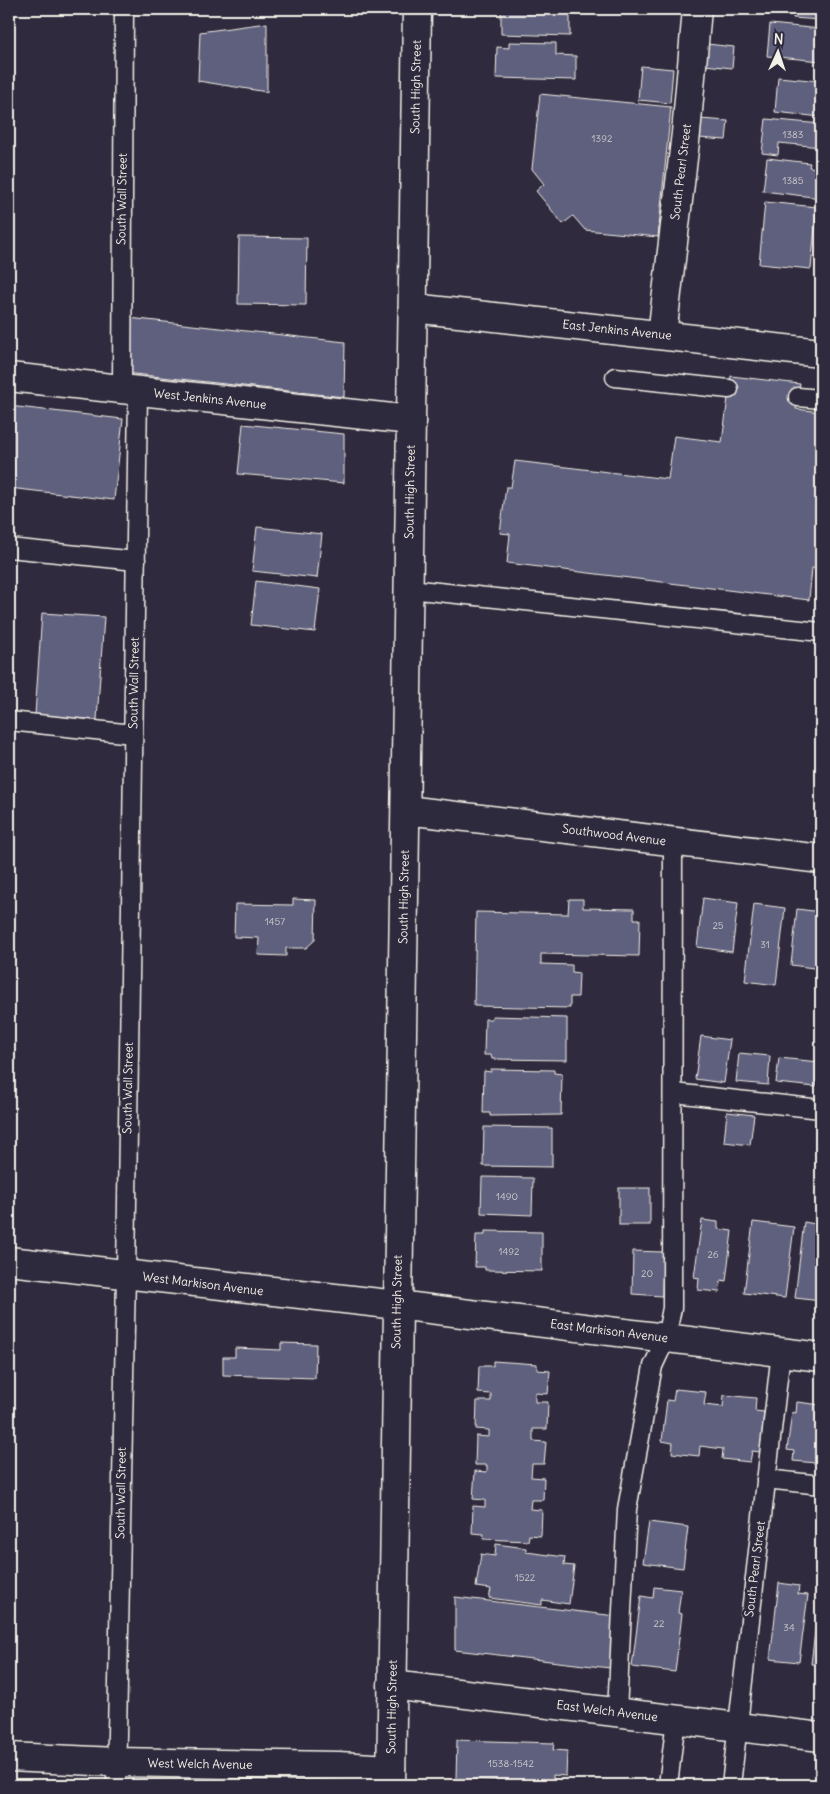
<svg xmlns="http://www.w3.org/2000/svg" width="830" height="1794" font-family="Delius,sans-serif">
  <rect width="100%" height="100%" fill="#2f2a3d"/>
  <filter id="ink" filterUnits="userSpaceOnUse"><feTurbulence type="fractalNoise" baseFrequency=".02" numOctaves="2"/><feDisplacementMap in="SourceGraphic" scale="10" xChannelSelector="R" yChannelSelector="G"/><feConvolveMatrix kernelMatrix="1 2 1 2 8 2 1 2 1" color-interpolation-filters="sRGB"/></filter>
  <g filter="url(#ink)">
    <g fill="#5f617e" stroke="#f4f1e8">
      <path d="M501,9h69v27l-69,-2z"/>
      <path d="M794,9h27v11l-28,-2z"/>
      <path d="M267,23v69l-69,-11 2,-49z"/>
      <path d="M770,24l51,5v32l-54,-5z"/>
      <path d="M509,42l47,1v12l20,1v24l-80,-2 1,-31 12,1z"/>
      <path d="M707,44l27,3 -2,21 -27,-3z"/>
      <path d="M641,66l32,3 -3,34 -32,-3z"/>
      <path d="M778,77l43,4v36l-46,-5z"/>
      <path d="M540,94l131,13 -13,130 -73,-7 -12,-14 -10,8 -27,-33 8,-7 -12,-15z"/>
      <path d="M700,119l28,2 -2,19 -28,-2z"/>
      <path d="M766,119l55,5v23l-42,-4 -1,12 -16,-2z"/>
      <path d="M767,158l43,5 -1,4 12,2v29l-58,-7z"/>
      <path d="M765,202l52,5 -6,62 -52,-5z"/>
      <path d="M239,237l68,1 -1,67 -68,-1z"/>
      <path d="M129,318l216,24 -1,55 -219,-24z"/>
      <path d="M731,376l69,8 -4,25 25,3v157l-9,-1 -3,32 -302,-37 3,-29 -10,-1 6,-46h5l4,-26 153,18 6,-43 48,6z"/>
      <path d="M9,406l114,13 -9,81 -105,-12z"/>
      <path d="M243,424l101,10v49l-106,-9z"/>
      <path d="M257,527l65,7 -5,44 -65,-7z"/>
      <path d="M256,581l64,8 -5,43 -64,-7z"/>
      <path d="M42,613l62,4 -7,103 -62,-5z"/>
      <path d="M703,898l35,5 -6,49 -35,-5z"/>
      <path d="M293,899l23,1 -1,40 -9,8h-20v8l-28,-1 1,-17 -25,-1 1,-33 58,1z"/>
      <path d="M569,899h14v9l51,1v10h6l-1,37 -98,-2v10l31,1v7l7,1 -1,24h-8v11l-96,-2 2,-94 92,2z"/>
      <path d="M754,904l31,4 -9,77 -31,-4z"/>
      <path d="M797,909l24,3v57l-30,-4z"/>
      <path d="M492,1016l75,2v42l-75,-1 -1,-4h-7l1,-36h7z"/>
      <path d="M701,1036l29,4 -6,43 -29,-4z"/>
      <path d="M739,1053l31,3 -2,29 -32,-3z"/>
      <path d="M779,1058l40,4 -3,25 -40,-4z"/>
      <path d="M491,1069l63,1v3l8,1 -1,41 -71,1v-3h-7l1,-42 7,1z"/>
      <path d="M727,1112l27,3 -4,30 -26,-3z"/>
      <path d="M484,1127l68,1v39l-69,-1z"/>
      <path d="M482,1177l51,1 -1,37 -51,-2z"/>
      <rect x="619" y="1188" width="31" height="37"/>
      <path d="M702,1220l16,2v7l14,2 -6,50 -5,-1 -2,12 -21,-2 1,-12 -5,-1z"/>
      <path d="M753,1222l41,5 -9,71 -41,-5z"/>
      <path d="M804,1222l17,3v76l-26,-3z"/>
      <path d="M485,1231l57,1v39l-57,-1v-3h-10l1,-32h9z"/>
      <path d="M633,1251l30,1 -1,44 -30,-2z"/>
      <path d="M281,1343l35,1 -1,34 -92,-3v-18h12v-9l46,2z"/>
      <path d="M493,1361l44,3v6l13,1 -2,23 -13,-1v9h13l-1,27h-14v12l13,1 -2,22h-12l-1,13 13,1 -1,22h-12l-1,9 12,1 -1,26 -12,-1 -1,6 -45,-2 1,-5 -12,-1 1,-27 12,1v-7l-12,-1 2,-28 12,1v-7h-12l1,-29 13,1v-7l-13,-1 1,-28h14v-7l-13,-1 1,-27h14z"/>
      <path d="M675,1389l31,3 -2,13 19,2 1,-12 32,3 -1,13 9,1 -4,40 -8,-1 -2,11 -28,-3 1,-10 -23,-3 -1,10 -27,-3 1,-10 -11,-2 5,-41 6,1z"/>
      <path d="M797,1402l24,3v49l-3,-1 -1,10 -24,-2 1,-10 -7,-1 5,-38 4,1z"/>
      <path d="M649,1522l39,5 -5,41 -40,-5z"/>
      <path d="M820,1522h1v33h-5z"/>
      <path d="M496,1544l30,4v4l39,5 -1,8 10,1 -5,38 -27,-4v5l-53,-7 2,-9 -15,-2 5,-33 14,2z"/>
      <path d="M779,1583l20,3 -1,8 10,1 -9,67 -29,-3z"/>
      <path d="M821,1583v82l-10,-1z"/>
      <path d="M654,1587l27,3 -3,23 4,1 -7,58 -43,-5 9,-71 12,2z"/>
      <path d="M455,1597l161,19 -6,52 -155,-18z"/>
      <path d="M457,1740l97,3 -1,7 14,1 -1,25 -13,-1v7l-97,-3z"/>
    </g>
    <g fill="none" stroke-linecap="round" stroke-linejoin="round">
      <g stroke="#f4f1e8" stroke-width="21">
        <g id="service">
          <path d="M615,377l114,12"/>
          <path d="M122,389l2,-380"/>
          <path d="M798,397l23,2"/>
          <path d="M9,548l127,13"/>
          <path d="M409,589l412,43"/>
          <path d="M9,721l124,13"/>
          <path d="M674,1093l147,16"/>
          <path d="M766,1479l55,6"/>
          <path d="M617,1712l10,-203 26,-143 13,-28 6,-30 1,-466"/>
          <path d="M116,1785l10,-510 12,-884"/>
          <path d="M668,1785l8,-66"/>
          <path d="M731,1785l50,-433"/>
        </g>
      </g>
      <g stroke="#f4f1e8" stroke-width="31">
        <g id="minor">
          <path d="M413,308l408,45"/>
          <path d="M662,335l24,-202 11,-124"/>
          <path d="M9,377l402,43"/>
          <path d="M406,810l415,49"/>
          <path d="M9,1261l388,44 424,52"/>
          <path d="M392,1685l429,52"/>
          <path d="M9,1757l107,5 222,4 53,3"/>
        </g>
      </g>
      <g stroke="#f4f1e8" stroke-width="31">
        <path id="primary" d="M391,1785l26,-1776"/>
      </g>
      <use href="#service" stroke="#2f2a3d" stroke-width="18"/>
      <use href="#minor" stroke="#2f2a3d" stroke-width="28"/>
      <use href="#primary" stroke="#2f2a3d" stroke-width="28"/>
    </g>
  </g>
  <g text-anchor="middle" stroke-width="5" stroke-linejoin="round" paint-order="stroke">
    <g font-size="10" fill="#cfcdce">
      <text x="793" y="138">1383</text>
      <text x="602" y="142">1392</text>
      <text x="793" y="184">1385</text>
      <text x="275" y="925">1457</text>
      <text x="718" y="929">25</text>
      <text x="765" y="948">31</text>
      <text x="507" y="1200">1490</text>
      <text x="509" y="1255">1492</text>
      <text x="713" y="1258">26</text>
      <text x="647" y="1277">20</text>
      <text x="525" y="1581">1522</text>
      <text x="659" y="1627">22</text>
      <text x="789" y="1631">34</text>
      <text x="511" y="1767">1538-1542</text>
    </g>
    <g font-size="12" fill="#f4f1e8" stroke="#2f2a3d">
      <text transform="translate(416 87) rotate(-89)" y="4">South High Street</text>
      <text transform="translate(681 172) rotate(-83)" y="4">South Pearl Street</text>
      <text transform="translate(122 199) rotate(-89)" y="4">South Wall Street</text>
      <text transform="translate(617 330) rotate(6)" y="4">East Jenkins Avenue</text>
      <text transform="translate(210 399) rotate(6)" y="4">West Jenkins Avenue</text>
      <text transform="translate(410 492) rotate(-89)" y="4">South High Street</text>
      <text transform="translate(134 683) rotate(-89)" y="4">South Wall Street</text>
      <text transform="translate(614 835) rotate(7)" y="4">Southwood Avenue</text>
      <text transform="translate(404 897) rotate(-89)" y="4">South High Street</text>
      <text transform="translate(128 1088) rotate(-89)" y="4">South Wall Street</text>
      <text transform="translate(203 1284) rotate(7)" y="4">West Markison Avenue</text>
      <text transform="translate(397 1302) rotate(-89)" y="4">South High Street</text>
      <text transform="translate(609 1331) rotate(7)" y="4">East Markison Avenue</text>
      <text transform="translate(121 1493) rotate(-89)" y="4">South Wall Street</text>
      <text transform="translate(755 1569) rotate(-83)" y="4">South Pearl Street</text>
      <text transform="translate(392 1707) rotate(-89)" y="4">South High Street</text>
      <text transform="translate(607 1711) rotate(7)" y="4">East Welch Avenue</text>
      <text transform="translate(200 1764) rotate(1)" y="4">West Welch Avenue</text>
    </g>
  </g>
  <rect width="830" height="1794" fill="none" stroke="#2f2a3d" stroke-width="30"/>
  <rect x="15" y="15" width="800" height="1764" fill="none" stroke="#f4f1e8" stroke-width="2" filter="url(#ink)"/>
  <g transform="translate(778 52) rotate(3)" stroke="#2f2a3d" stroke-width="4" paint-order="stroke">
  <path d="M0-4L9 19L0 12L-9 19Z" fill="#f4f1e8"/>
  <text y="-8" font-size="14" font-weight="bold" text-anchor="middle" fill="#f4f1e8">N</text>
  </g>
</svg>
